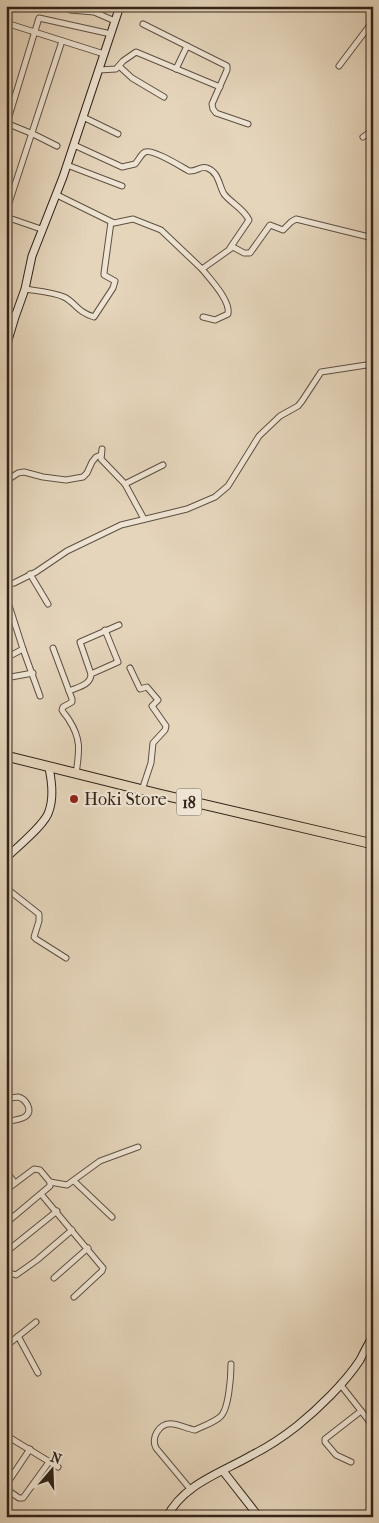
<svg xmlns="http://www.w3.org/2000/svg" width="379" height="1523" font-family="'IM FELL French Canon',serif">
  <rect width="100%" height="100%" fill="#e5d5bb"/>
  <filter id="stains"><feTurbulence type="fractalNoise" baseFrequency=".004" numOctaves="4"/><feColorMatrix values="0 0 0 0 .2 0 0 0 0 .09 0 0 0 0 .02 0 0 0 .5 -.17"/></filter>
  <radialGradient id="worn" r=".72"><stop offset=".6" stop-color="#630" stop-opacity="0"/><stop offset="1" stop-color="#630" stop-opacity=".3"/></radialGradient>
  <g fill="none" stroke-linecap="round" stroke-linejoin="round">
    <g stroke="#5f5042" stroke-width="7">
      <g id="street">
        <path d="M68,6l2,4 24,2 21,9"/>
        <path d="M373,7l-2,7 2,4"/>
        <path d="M6,23l98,31"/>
        <path d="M143,24l44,22 -11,23"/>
        <path d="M187,46l40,20v4l-15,34 1,5 3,4 32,11"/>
        <path d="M119,66l13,12 32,19"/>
        <path d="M339,66l34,-45"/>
        <path d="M99,70l17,-1 7,-8 13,-9 84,35"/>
        <path d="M83,117l35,17"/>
        <path d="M6,123l27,11 24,12"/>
        <path d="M6,126l33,-108 72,16"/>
        <path d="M363,137l10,-7"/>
        <path d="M74,145l48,22 13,-3c3,-3 6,-10 10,-12 8,-3 35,14 44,19 8,1 12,-6 18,-3 12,4 12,18 17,26 7,9 20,15 25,26l-19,28"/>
        <path d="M67,165l55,21"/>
        <path d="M57,195l57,28 19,-4 28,11 41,39 31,-22 11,6h6l20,-28 13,5 8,-8 5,-3 77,19"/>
        <path d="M6,212l56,-171"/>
        <path d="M6,217l35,12"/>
        <path d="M202,269c8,10 29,32 26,45l-13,6 -12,-3"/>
        <path d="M25,289c12,2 28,3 39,8 12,6 13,15 30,20l19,-29 2,-7 -11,-6v-2l7,-51"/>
        <path d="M6,312l9,5"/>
        <path d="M102,449l-1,10 24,25"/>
        <path d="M6,481l12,-8 6,-1 19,5 23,3 17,-3 4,-4 5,-11 4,-5 5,-2"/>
        <path d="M144,519l-19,-35 38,-19"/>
        <path d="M30,574l18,30"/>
        <path d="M6,584l8,-1 22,-11 31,-21 54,-26 66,-16 28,-12 13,-11 31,-50 21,-20 18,-10 4,-5 19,-29 52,-8"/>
        <path d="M6,596l17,53 17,47"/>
        <path d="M53,648l19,51v3l-9,5 -1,3c2,4 5,6 7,10 13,20 10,32 7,54"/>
        <path d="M6,658l17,-9"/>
        <path d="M6,668l5,9 22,-4"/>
        <path d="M130,668l10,21 7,-2 11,13 -6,6 14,20 -1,4 -12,13 -2,20 -9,27"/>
        <path d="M91,674l27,-12 -13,-32"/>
        <path d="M69,691c9,-4 22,-6 22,-17l-11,-32 39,-17"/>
        <path d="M6,888l33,26v7l-5,16 2,2 30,19"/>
        <path d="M6,1100c4,-2 8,-3 12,-3 8,2 15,13 8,19 -4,4 -14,4 -20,6"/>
        <path d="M6,1171l9,12"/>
        <path d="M74,1181l38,36"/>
        <path d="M50,1182l17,3 33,-24 38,-14"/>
        <path d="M6,1190l28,-21 6,1 10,12v4l-44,37"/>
        <path d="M41,1194l62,74 -1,3 -28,26"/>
        <path d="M6,1252l51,-41"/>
        <path d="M6,1267l4,6 6,2 21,-15 35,-30"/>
        <path d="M54,1278l34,-30"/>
        <path d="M18,1336l20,37"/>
        <path d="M6,1346l30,-24"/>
        <path d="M340,1384l33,42"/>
        <path d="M7,1436l51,31"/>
        <path d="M351,1462l-15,-7 -11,-13v-3l36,-28"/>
        <path d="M6,1485l24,-36"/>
        <path d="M6,1489l13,9h4l26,-36"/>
        <path d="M191,1490l-35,-42c-3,-6 -2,-11 1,-16 10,-16 25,-4 38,-2 8,-4 18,-7 25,-13 9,-7 11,-42 11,-53"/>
      </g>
    </g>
    <g stroke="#322419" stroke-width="9">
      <g id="secondary">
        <path d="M6,347l9,-30 10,-28 7,-33 31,-79 57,-171"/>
        <path d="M6,858c11,-11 40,-34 43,-47 5,-14 3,-29 0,-43"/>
        <path d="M223,1471l36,46"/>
        <path d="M167,1517c16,-33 56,-45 85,-62 16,-8 31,-18 45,-29 21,-17 48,-43 63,-66 4,-8 8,-16 13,-24"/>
      </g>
    </g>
    <g stroke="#322419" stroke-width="11">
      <path id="highway" d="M6,756l153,38 214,50"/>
    </g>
    <use href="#street" stroke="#eee4d3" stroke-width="5"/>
    <use href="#secondary" stroke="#eee4d3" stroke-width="7"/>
    <use href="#highway" stroke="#e5d5bb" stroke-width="9"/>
  </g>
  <circle fill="#8f2418" stroke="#eee4d3" stroke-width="2" cx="74" cy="799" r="5"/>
  <g text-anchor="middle" stroke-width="4.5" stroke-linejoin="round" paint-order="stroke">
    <rect fill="#eee4d3" stroke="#6a5e51" stroke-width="1" x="176.5" y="788.5" width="25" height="27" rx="4"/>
    <g font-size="16" font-weight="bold" fill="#322419">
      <text x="189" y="808">18</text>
    </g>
    <g font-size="18" fill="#322419" stroke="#eee4d3" text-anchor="start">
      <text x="84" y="805">Hoki Store</text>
    </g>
  </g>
  <rect width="379" height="1523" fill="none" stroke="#e5d5bb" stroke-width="25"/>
  <rect x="8" y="8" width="364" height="1508" fill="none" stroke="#322419" stroke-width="2.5"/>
  <rect x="12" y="12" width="354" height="1498" fill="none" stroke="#322419"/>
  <g transform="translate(52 1470) rotate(19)" stroke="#eee4d3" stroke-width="4" paint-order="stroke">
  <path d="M0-4L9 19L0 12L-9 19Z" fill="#322419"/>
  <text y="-8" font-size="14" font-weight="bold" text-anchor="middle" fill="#322419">N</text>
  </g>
  <rect width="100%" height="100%" filter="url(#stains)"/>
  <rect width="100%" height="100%" fill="url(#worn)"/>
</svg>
